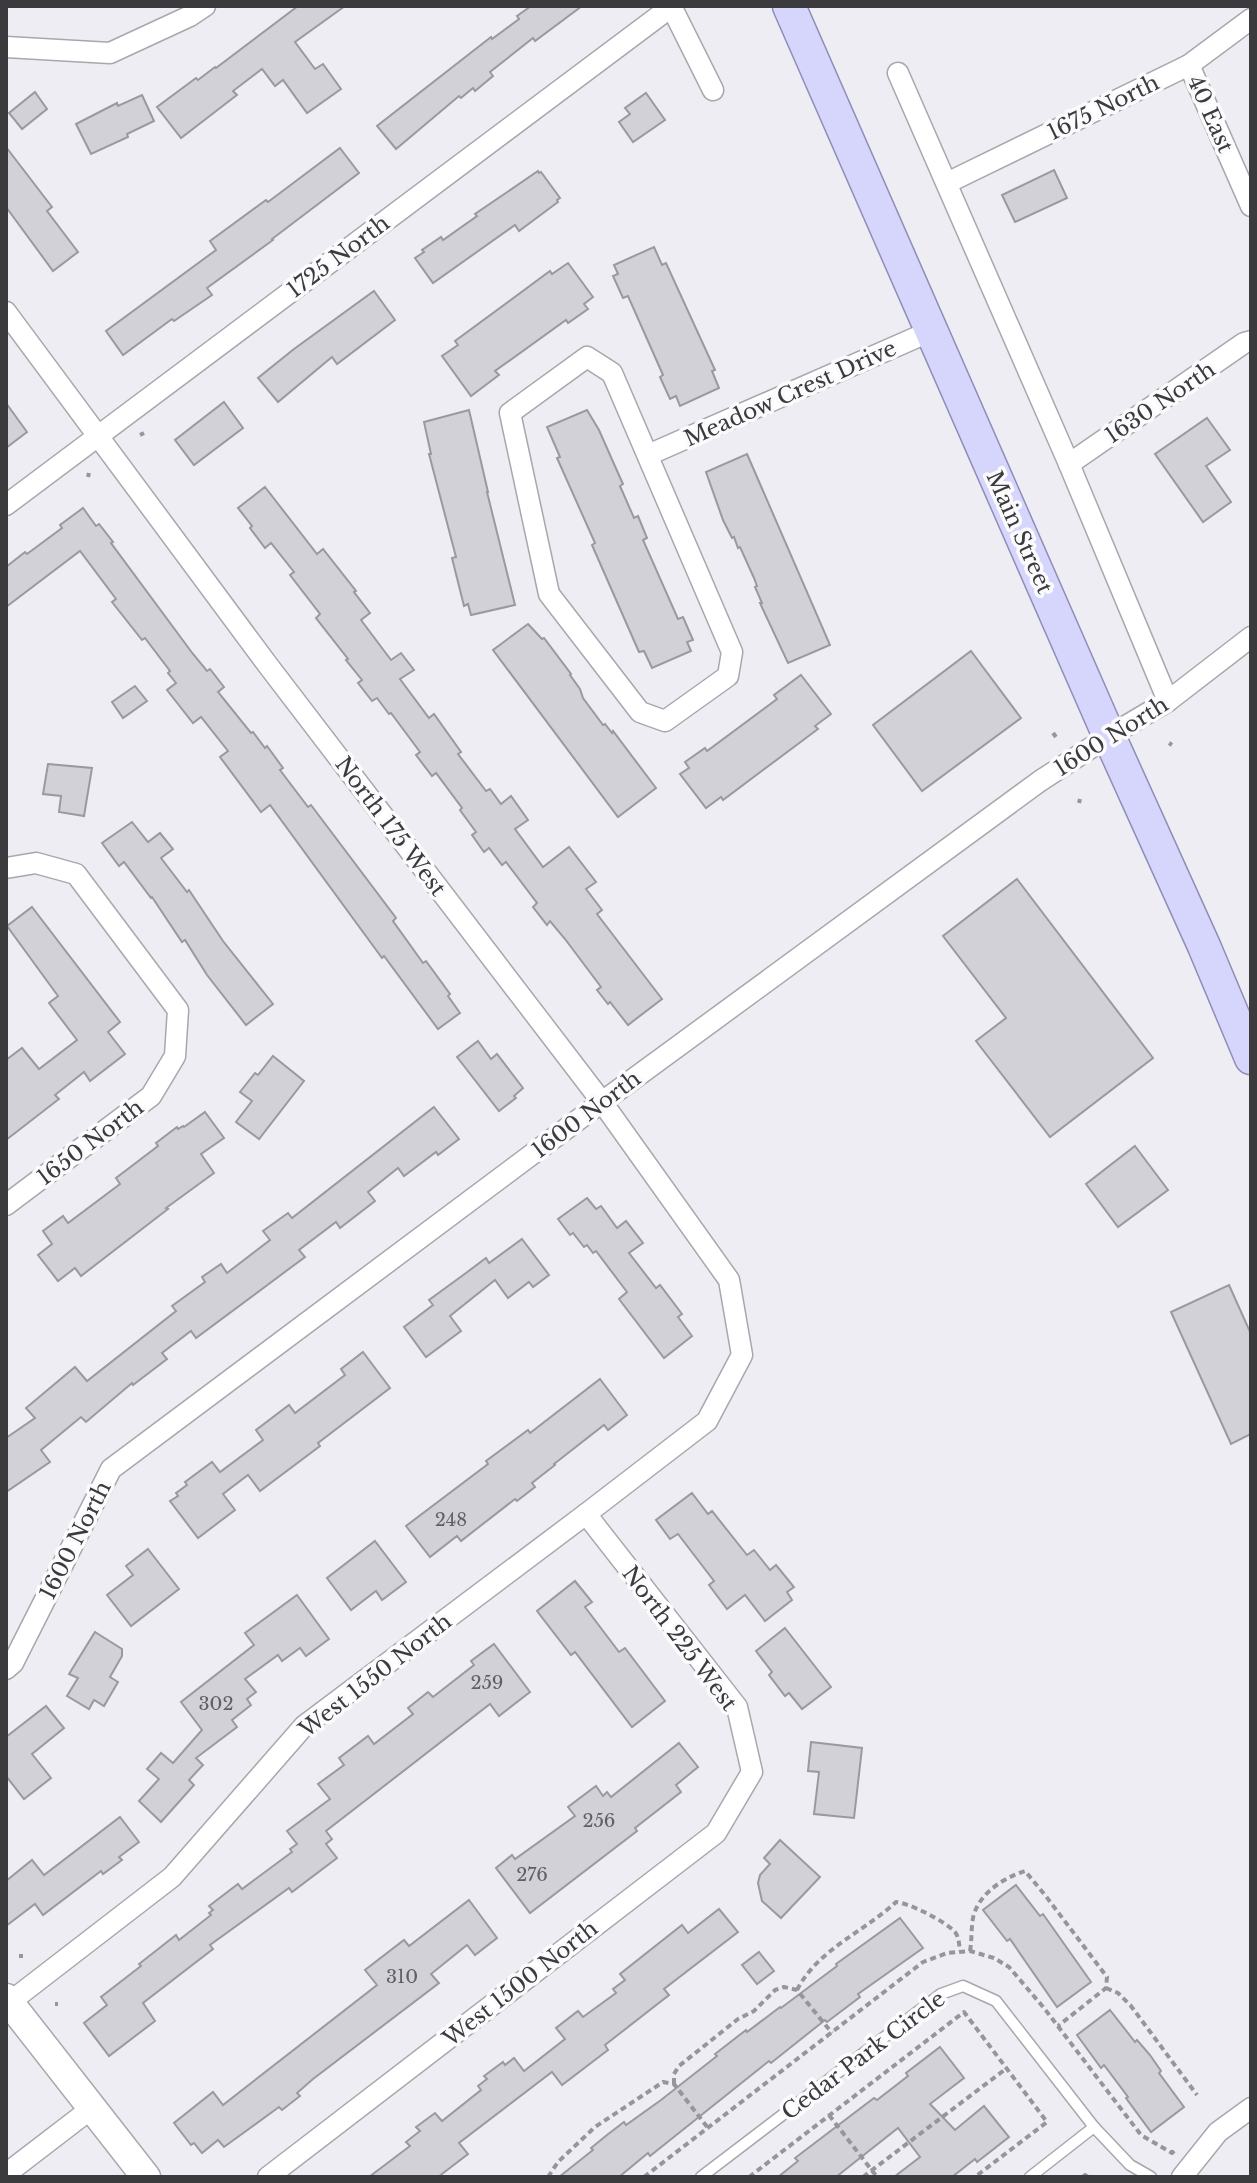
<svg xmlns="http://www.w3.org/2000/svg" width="1257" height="2183" font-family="'Libre Baskerville',serif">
  <rect width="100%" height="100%" fill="#ededf3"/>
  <g fill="#d1d1d7" stroke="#99999f" stroke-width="2">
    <path d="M298,6h47l-50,36 20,27 8,-5 18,25 -34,24 -24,-33 -8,6 -13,-17 -29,22 4,4 -56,43 -24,-31 39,-29 2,2 17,-13 1,1z"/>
    <path d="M531,6h51l-47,35 -2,-3 -43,34 3,4 -18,15 -2,-3 -12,10 -2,-2 -63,53 -19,-23 114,-89 1,2 27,-20 -2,-3z"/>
    <path d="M35,92l12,17 -25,20 -13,-16z"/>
    <path d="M646,93l19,27 -32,22 -14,-20 11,-8 -5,-6z"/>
    <path d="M142,95l12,26 -27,13 1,3 -37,17 -15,-30 41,-21 1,3z"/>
    <path d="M6,147l46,60 -5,4 31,41 -25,19 -47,-64z"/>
    <path d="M340,148l19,25 -87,66 1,1 -66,48 5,7 -38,26 -2,-2 -49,36 -17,-24 110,-81 -6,-9 56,-41 2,2z"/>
    <path d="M1054,170l13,28 -52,24 -13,-27z"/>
    <path d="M538,171l1,2 2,-1 19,26 -3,2 1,2 -39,29 -4,-6 -82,58 -18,-25 9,-6 -2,-2 19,-13 2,3 34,-24 -2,-2z"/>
    <path d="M654,247l8,18 4,-2 49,107 -3,1 7,17 -39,18 -4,-10 -6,3 -10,-22 3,-2 -35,-79 -5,2 -10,-22 5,-2 -4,-9z"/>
    <path d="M568,263l25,34 -9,7 4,5 -20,14 -2,-3 -71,51 4,4 -28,21 -29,-40 16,-11 -3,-4 95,-70 2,3z"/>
    <path d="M374,291l21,29 -58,44 -5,-7 -54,45 -20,-24 36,-29z"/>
    <path d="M224,402l19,26 -49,37 -19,-25z"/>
    <path d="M6,403l21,29 -21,16z"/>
    <path d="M469,410l19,82h-1l28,113 -44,10 -3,-11 -4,2 -12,-48 4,-1 -27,-103h2l-7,-32z"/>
    <path d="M587,410l12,20 19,43 5,11 -3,2 14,32 4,-2 9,22 -4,2 35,79 5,-2 10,23 -6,2 4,9 -39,17 -8,-17 -5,1 -47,-107 3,-2 -38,-85 3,-1 -13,-30z"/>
    <path d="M1207,418l23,32 -24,16 25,36 -28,20 -48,-68z"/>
    <path d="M747,454l83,191 -42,18 -28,-60h2l-7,-16 2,-1 -3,-8 -14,-31 -2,1 -4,-11 -2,1 -9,-18 -17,-48z"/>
    <path d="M265,487l52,67 6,-5 33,42 -2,1 16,21 -9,7 30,40 10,-7 13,17 -14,9 29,39 5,-4 27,38 -3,2 28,37 4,-2 11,15 10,-8 17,24 -13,9 28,38 26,-20 27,35 -10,7 16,21 -5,4 65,85 -34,26 -18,-23 -2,2 -11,-14 4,-3 -36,-48 -15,-18 -3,4 -14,-18 4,-4 -31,-41 -4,3 -13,-17 -5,4 -12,-17 4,-3 -16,-22 2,-2 -26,-35 -4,3 -16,-21 4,-3 -29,-39 -2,1 -12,-16 -5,3 -14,-18 4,-3 -16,-20 2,-1 -32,-41 4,-4 -30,-39 4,-3 -23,-29 -6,5 -15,-20 2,-2 -14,-18z"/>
    <path d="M83,508l13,18 3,-2 14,18 -2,1 82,111 14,17 3,-2 14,18 -6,5 33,41 2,-1 12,16 2,-2 16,22 -3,2 28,37 3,-2 85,113 -3,3 30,42 3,-2 24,33 -2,2 12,17 -22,16 -54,-73 -2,2 -112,-153 -9,7 -41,-55 8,-6 -27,-34 -8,6 -26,-33 9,-7 -8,-10 2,-2 -25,-33 -3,2 -30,-38 4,-3 -36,-48 -74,56v-40l19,-15 2,2 35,-26 -2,-3z"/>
    <path d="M528,624l14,15 2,-1 27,36 -1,1 10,14 3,9 20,27 2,-1 7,9 1,-2 43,57 -38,29 -125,-167z"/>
    <path d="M971,651l50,67 -99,73 -49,-66z"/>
    <path d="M801,675l30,39 -16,12 3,3 -95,71 -2,-3 -15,11 -26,-34 9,-6 -4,-6 20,-14 2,3 70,-52 -3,-4z"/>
    <path d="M135,686l12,15 -24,17 -11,-16z"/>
    <path d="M48,764l44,4 -8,48 -25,-4 2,-16 -18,-2z"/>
    <path d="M132,822l16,20 12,-9 13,16 -12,9 26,34 2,-2 34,51 50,63 -27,21 -39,-50 -22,-35 -3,2 -30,-45 -1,1 -27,-36 -5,4 -17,-23z"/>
    <path d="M1017,879l136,179 -103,79 -74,-96 30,-23 -63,-82z"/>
    <path d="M32,907l88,115 -12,10 17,22 -35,27 -6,-9 -29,23 4,4 -53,41v-80l16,-12 17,21 38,-29 -28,-37 9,-7 -51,-70z"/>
    <path d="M478,1041l13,18 6,-5 26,34 -9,8 2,2 -17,13 -42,-54z"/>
    <path d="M273,1056l31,25 -45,58 -23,-17 16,-21 -12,-9 15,-19 3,2z"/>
    <path d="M434,1107l25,32 -21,16 -2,-3 -32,24 -6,-8 -30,24 7,9 -35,27 -4,-6 -37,28 6,7 -109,81 -5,-7 -29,22 5,6 -34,26 -1,-2 -46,39 -5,-5 -40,33 9,12 -44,30v-54l29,-20 -9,-10 49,-41 12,14 89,-70 -4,-5 33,-24 -3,-5 19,-13 6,9 43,-33 -7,-9 25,-18 4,5z"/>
    <path d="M205,1112l19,26 -23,16 13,19 -48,35 2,1 -87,67 -6,-8 -17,13 -20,-26 14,-11 -9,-13 20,-15 5,7 52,-39 -4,-6 42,-32 -2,-3 21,-16 1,2 5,-3 1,1z"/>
    <path d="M1135,1146l33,44 -50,37 -32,-43z"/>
    <path d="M587,1198l9,11 5,-3 16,22 9,-7 17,22 -14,10 27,35 4,-3 22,29 -4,3 14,19 -28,22 -45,-59 8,-7 -31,-41 -3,2 -6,-8 -3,2 -11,-14 -3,2 -12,-16z"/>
    <path d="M522,1239l27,36 -16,12 -4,-5 -21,16 -13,-18 -45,36 11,15 -35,26 -22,-30 29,-22 -4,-5 37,-27 20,-15 3,5z"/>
    <path d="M1229,1285l22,49v100l-20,10 -60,-132z"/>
    <path d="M363,1352l27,36 -72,55 2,3 -60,45 -12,-16 -25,19 12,16 -37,28 -28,-37 8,-5 -2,-3 11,-8 -2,-3 27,-20 8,10 43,-32 -7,-10 33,-25 6,8 50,-38 -4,-6z"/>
    <path d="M600,1379l27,36 -19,15 -4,-5 -50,39 1,1 -23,18 3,4 -18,14 -2,-2 -54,42 -4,-5 -27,21 -24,-31 82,-62 -2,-3 42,-31 2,3z"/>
    <path d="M692,1493l16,21 4,-3 35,44 7,-5 16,20 6,-5 18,22 -7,5 5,8 -27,21 -20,-26 -18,14 -18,-24 5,-4 -36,-47 -8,5 -14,-19z"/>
    <path d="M375,1541l31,41 -24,18 -6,-9 -25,19 -24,-32z"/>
    <path d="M148,1549l31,40 -48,37 -24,-31 26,-20 -7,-9z"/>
    <path d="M575,1581l17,21 -7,5 34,45 6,-4 40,53 -33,26 -57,-75 -4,3 -34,-44z"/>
    <path d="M297,1595l32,44 -23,17 -6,-8 -18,13 -4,-6 -33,24 11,13 -9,7 4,6 -19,15 5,7 -41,31 7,7 -14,15 5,5 -33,37 -22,-21 20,-22 -12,-10 14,-16 12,10 29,-33 -21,-28 73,-57 -9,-12z"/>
    <path d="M785,1628l46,59 -29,22 -13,-16 -4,3 -16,-21 3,-3 -16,-21z"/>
    <path d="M95,1632l27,17v7l-12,21 8,5 -14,24 -10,-6 -5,9 -22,-13 11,-18 -9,-4z"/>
    <path d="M494,1644l36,48 -31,24 -9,-12 -164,127 6,8 -6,5 11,14 -45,34 -3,-4 -79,57 3,4 -70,54 12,18 -46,35 -25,-33 23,-18 -6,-8 40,-31 -2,-2 37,-29 3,5 32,-25 -2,-2 4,-3 -4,-4 29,-22 4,5 50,-37 -2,-3 7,-5 -10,-13 43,-32 -12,-15 26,-19 -5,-7 29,-22 6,8 39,-30 -5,-6 20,-16 5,5 41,-32 -3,-4z"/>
    <path d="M46,1706l18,22 -32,26 19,24 -27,21 -18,-23v-39z"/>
    <path d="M811,1742l51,6 -8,70 -40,-4 5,-42 -11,-1z"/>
    <path d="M679,1743l19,24 -22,18 5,7 -46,36 2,3 -107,82 -34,-45 16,-13 3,4 60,-43 -7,-9 28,-21 7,10 4,-4 4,5z"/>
    <path d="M120,1817l19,25 -20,15 3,3 -19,14 -2,-3 -58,44 -8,-11 -29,22v-45l26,-21 12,15z"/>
    <path d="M780,1840l40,37 -39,41 -19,-17 -4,-18 2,-8 10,-11 -6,-6z"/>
    <path d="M1016,1885l24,31 3,-2 48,68 -34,25 -47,-68 -3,2 -24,-31z"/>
    <path d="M469,1900l28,38 -22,17 -8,-10 -36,29 8,9 -126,96 -16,14 3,3 -18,14 -3,-3 -55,40 -6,-7 -16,13 -8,-10 -3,2 -17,-22 39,-31 10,13 154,-120 -12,-15 39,-30 5,6z"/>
    <path d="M719,1909l19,23 -74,57 5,6 -64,50 3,5 -46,35 -10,-13 -93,71 9,11 -30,23h-69l41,-31 -4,-4 14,-11 -4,-4 19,-14 7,8 39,-31 -3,-4 9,-7 -3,-3 19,-14 2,3 9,-7 10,13 41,-32 -9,-11 22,-17 5,6 33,-24 -3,-4 12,-9 -5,-6 62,-49 6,8z"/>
    <path d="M900,1918l23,30 -65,46 2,3 -33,25 -2,-2 -54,43 -2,-2 -119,95 -2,-3 -29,24h-60l34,-27 -2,-2 16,-13 17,-13 2,3 35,-25 56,-44 -2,-2 31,-24 1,2 33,-25 1,1 56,-42 -1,-2z"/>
    <path d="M759,1952l15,19 -17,13 -15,-19z"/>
    <path d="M1110,2010l25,32 2,-2 13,15 11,16 -2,2 25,34 -33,25 -25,-34 2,-1 -24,-32 -3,3 -24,-33z"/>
    <path d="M940,2047l24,31 -34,26 25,26 29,-24 25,31 -32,25 -2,-3 -23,18h-58l26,-20 -22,-29 -62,49h-58l20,-16 -3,-3 79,-60 3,2 31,-24 -2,-3z"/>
  </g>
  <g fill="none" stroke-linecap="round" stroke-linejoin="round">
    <g stroke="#a7a7ad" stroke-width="13">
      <g id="lane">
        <path d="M701,2177l240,-183 22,-8 33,15 98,126 36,38 21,12"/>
        <path d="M1030,2177l64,-50"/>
      </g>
    </g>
    <g stroke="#a7a7ad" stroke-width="23">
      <g id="street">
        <path d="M671,6l42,84"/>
        <path d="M6,47l104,6 80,-37 15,-10"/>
        <path d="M1189,65l62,141"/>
        <path d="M898,73l171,391 99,237"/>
        <path d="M947,183l242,-118 62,-46"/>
        <path d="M6,312l261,352 335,438 127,178 13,75 -35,66 -121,93 -282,212 -132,151 -162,125"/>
        <path d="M587,357l25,16 120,279 -4,24 -63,45 -25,-9 -91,-118 -39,-181z"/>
        <path d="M648,455l283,-124"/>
        <path d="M1069,464l175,-121 7,-2"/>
        <path d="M6,505l665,-498"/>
        <path d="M6,868l30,-5 40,11 102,136 -3,46 -24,40 -145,109"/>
        <path d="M6,1669l7,-6 98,-194 491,-367 438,-321 69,-45 59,-35 83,-64"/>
        <path d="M6,2174l86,-66"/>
        <path d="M268,2177l448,-344 36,-61 -15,-65 -151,-193"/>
        <path d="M1182,2177l36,-45 33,-24"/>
      </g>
    </g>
    <g stroke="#a7a7ad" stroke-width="31">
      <path id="secondary" d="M6,1998l140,179"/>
    </g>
    <g stroke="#8e8db8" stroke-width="35">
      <path id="primary" d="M789,6l320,730 95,210 47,112"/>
    </g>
    <g stroke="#96969a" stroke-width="4" stroke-dasharray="6 4" stroke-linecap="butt">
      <path d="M140,435l4,-2"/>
      <path d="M88,477l1,-4"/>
      <path d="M1053,733l3,4"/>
      <path d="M1169,743l3,2"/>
      <path d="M1079,803l1,-4"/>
      <path d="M970,1951c2,-11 1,-22 3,-33 5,-24 30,-40 52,-47l20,24 62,82 -1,11 -48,38"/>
      <path d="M21,1958v-4"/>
      <path d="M1106,1988l12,5 13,13 66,89"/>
      <path d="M797,1990c21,-41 67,-58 99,-88 13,1 49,19 59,30 4,5 4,12 5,19"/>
      <path d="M55,2004h3"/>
      <path d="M674,2084v-10l5,-8 59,-47 16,-8 21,-21 9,-3 13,3 35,43"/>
      <path d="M829,2115l48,62"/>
      <path d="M548,2177l10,-15 37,-35 68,-45 11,2 34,44"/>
      <path d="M644,2177l279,-215 24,-9 23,-2 24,7 15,9 35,41 97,127 31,18 3,-3"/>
      <path d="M749,2177l215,-165 83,110 -72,55"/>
      <path d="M863,2177l144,-109"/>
      <path d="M1083,2177l2,-2 3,2"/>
    </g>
    <use href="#lane" stroke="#fff" stroke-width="10"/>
    <use href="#street" stroke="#fff" stroke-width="20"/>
    <use href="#secondary" stroke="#fff" stroke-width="28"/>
    <use href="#primary" stroke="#d6d5fc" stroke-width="32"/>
  </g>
  <g text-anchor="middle" stroke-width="7" stroke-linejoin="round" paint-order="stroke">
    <g font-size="18" fill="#606064">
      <text x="451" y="1526">248</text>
      <text x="487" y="1689">259</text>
      <text x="216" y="1710">302</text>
      <text x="599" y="1827">256</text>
      <text x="532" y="1881">276</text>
      <text x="402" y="1983">310</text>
    </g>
    <g font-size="22" fill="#3b3b3d" stroke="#fbfbfe">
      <text transform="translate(1103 107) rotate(-26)" y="8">1675 North</text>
      <text transform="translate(1211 114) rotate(66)" y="8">40 East</text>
      <text transform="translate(338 256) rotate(-37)" y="8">1725 North</text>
      <text transform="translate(790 393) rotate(-24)" y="8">Meadow Crest Drive</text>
      <text transform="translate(1160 402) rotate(-34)" y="8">1630 North</text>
      <text transform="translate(1020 532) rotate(66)" y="8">Main Street</text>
      <text transform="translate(1111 736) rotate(-32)" y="8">1600 North</text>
      <text transform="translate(391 826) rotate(53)" y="8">North 175 West</text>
      <text transform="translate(586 1114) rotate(-37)" y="8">1600 North</text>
      <text transform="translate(90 1142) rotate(-37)" y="8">1650 North</text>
      <text transform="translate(75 1540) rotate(-63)" y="8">1600 North</text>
      <text transform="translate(680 1638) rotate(53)" y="8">North 225 West</text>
      <text transform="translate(375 1675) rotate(-38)" y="8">West 1550 North</text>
      <text transform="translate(520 1983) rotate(-38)" y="8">West 1500 North</text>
      <text transform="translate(863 2055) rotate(-37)" y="8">Cedar Park Circle</text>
    </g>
  </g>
  <rect width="1257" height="2183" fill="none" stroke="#3b3b3d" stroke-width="16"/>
</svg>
